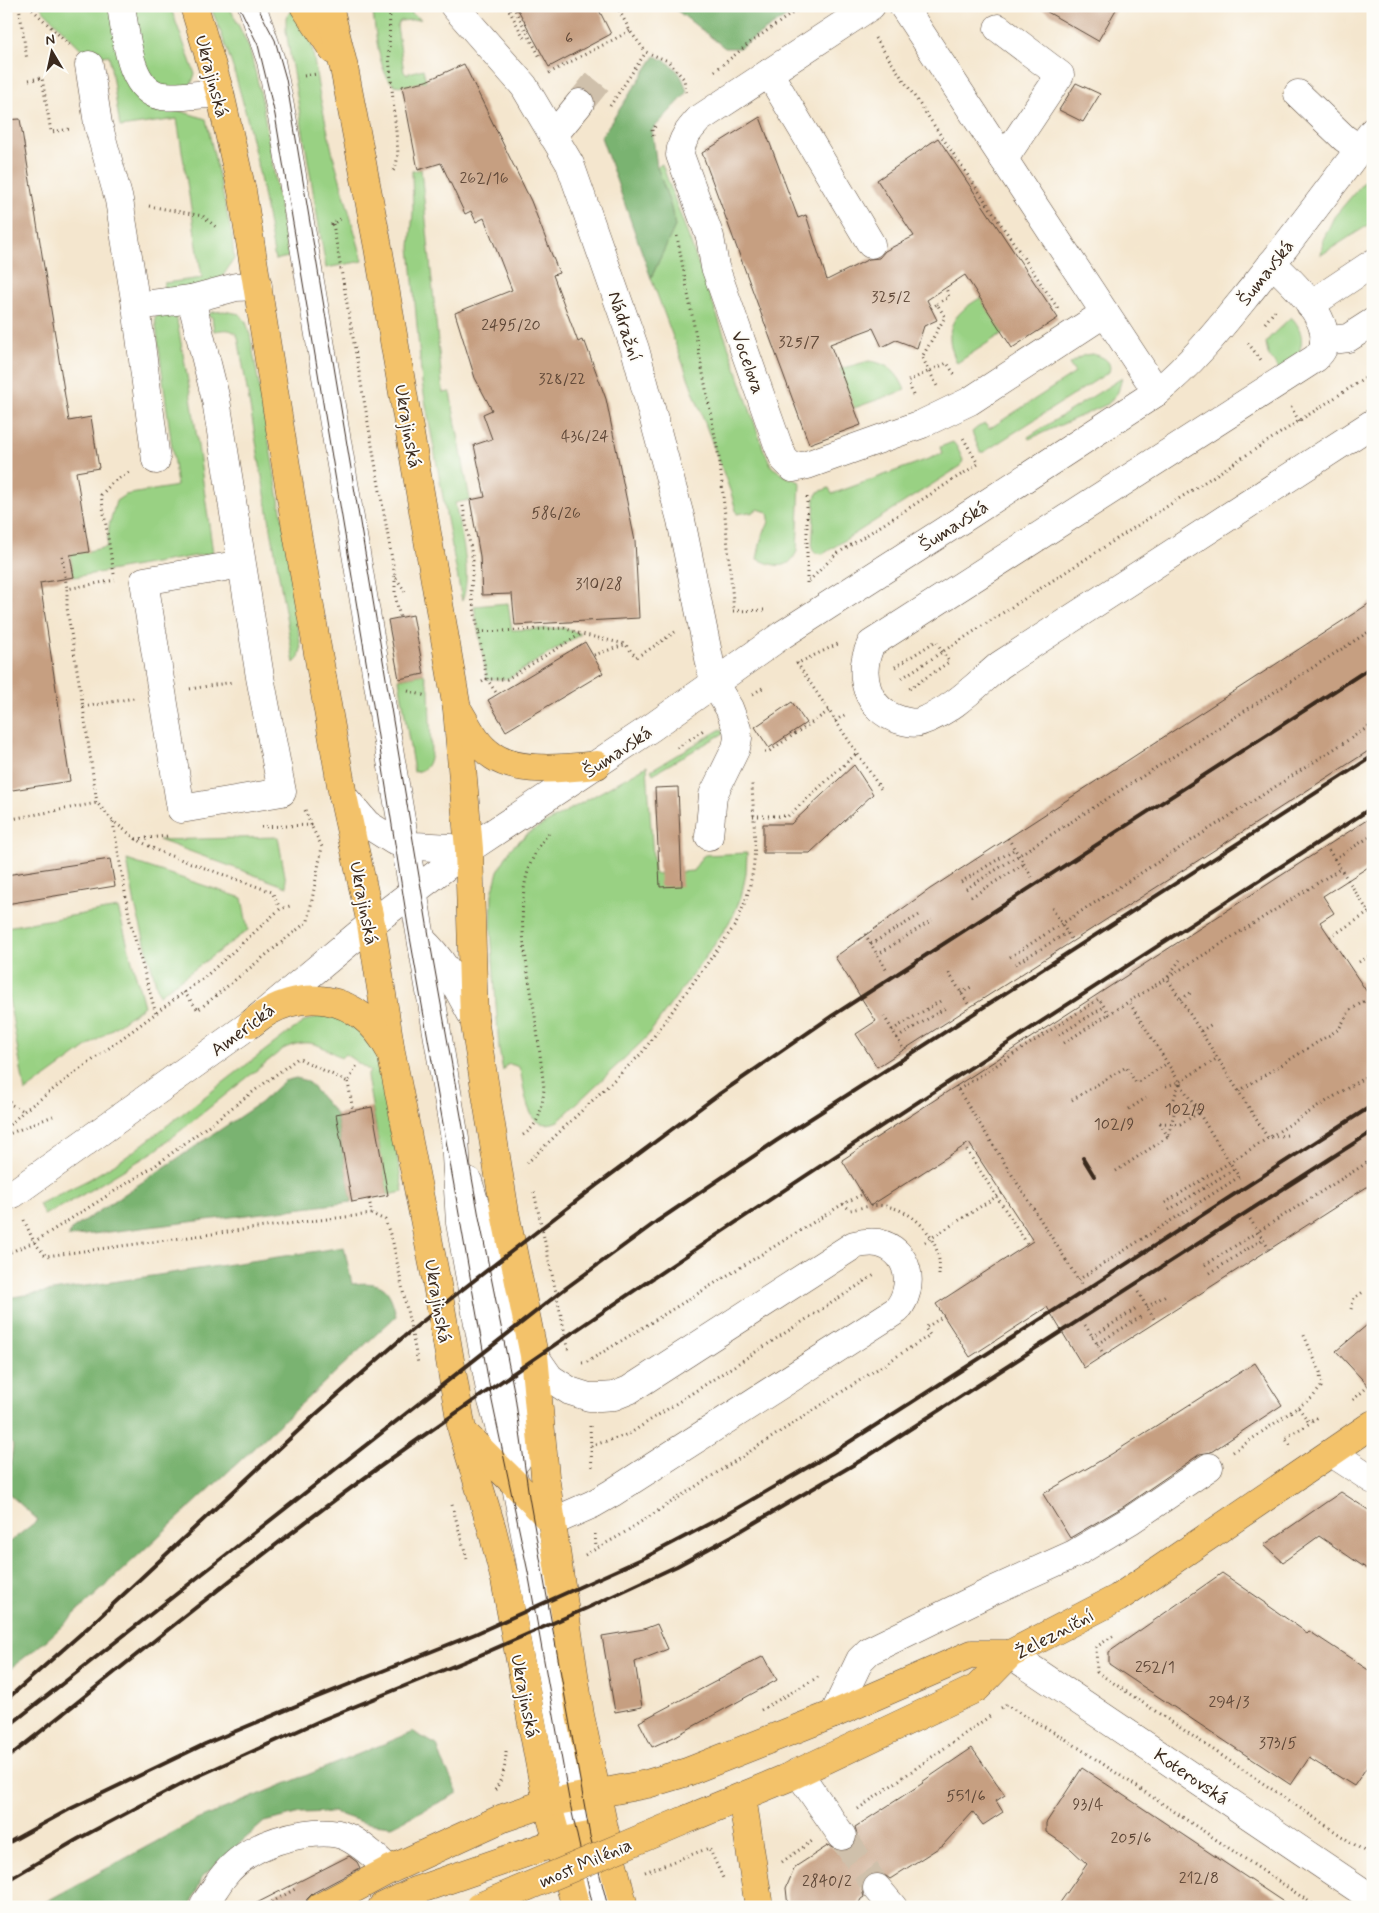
<svg xmlns="http://www.w3.org/2000/svg" width="1379" height="1913" font-family="Mynerve,sans-serif">
  <rect width="100%" height="100%" fill="#fdfcf7"/>
  <filter id="ink" filterUnits="userSpaceOnUse"><feTurbulence type="fractalNoise" baseFrequency=".02" numOctaves="2"/><feDisplacementMap in="SourceGraphic" scale="10" xChannelSelector="R" yChannelSelector="G"/><feConvolveMatrix kernelMatrix="1 2 1 2 8 2 1 2 1" color-interpolation-filters="sRGB"/></filter>
  <filter id="wash" filterUnits="userSpaceOnUse"><feTurbulence type="fractalNoise" baseFrequency=".0096" numOctaves="4" result="noise"/><feDisplacementMap in="SourceGraphic" scale="20" xChannelSelector="R" yChannelSelector="G"/><feGaussianBlur stdDeviation="1.12" result="paint"/><feColorMatrix in="noise" values="0 0 0 0 0 0 0 0 0 0 0 0 0 0 0 0 0 1.4 0 .05"/><feComposite in="paint" operator="in"/></filter>
  <g filter="url(#wash)">
    <rect width="100%" height="100%" fill="#f4e6ce"/>
    <g fill="#99d183" stroke="#6a7e50">
      <path d="M39,6h71l48,98 48,15 26,116 2,24 -11,17 -17,9 -43,6 1,-8 38,-5 -25,-159 -57,8 -11,-72 -19,3z"/>
      <path d="M133,6h37l25,68 -4,11 -23,8 -26,-24z"/>
      <path d="M210,6h19l20,41 12,48 27,162 -13,3c-15,-86 -30,-174 -65,-254z"/>
      <path d="M372,6h39l1,8 9,5 -21,2 -3,5 7,46 2,2 17,-5 3,12c-9,2 -22,7 -31,4 -17,-7 -20,-62 -23,-79z"/>
      <path d="M293,10l18,30 8,52 14,63 30,106 -37,7 -40,-237v-14z"/>
      <path d="M662,164l67,184 34,100 9,19 15,10 13,5 -3,69c-9,21 -22,15 -40,8 2,-8 3,-17 6,-25 4,-8 9,-13 4,-22l-9,-3 -7,4 -2,-1 -12,2 -6,-21 -80,-215 24,-52 -5,-22 -13,-37z"/>
      <path d="M421,169l22,224 7,-1 20,108 -15,3c5,27 18,72 7,98l-40,-218 -12,-136 3,-35 -1,-41z"/>
      <path d="M1373,171v51l-52,33 2,-15 11,-23z"/>
      <path d="M980,298l23,35 -46,30c-15,-32 -6,-48 23,-65z"/>
      <path d="M175,310l17,93 21,150 -139,24 -4,-22 37,-8 2,-21 7,-25 9,-6 52,-9 -22,-168 4,-5z"/>
      <path d="M224,311l16,3 6,8 4,12 35,199 16,116 -2,9 -5,5 -56,-326c-6,-10 -14,-7 -24,-6l-2,-14 -6,-2 7,-3z"/>
      <path d="M1291,317c11,10 15,29 4,40 -4,5 -11,9 -16,13l-11,-16 -2,-11 4,-6z"/>
      <path d="M1092,354c10,2 21,7 17,18l-125,80h-4l-8,-20 6,-5 7,-3 4,5 86,-56 -6,-9 15,-9z"/>
      <path d="M869,361c19,2 29,12 36,29l-51,18 -14,-39z"/>
      <path d="M1122,378l-4,14 -10,12 -79,35 -1,-2z"/>
      <path d="M953,442l4,5 6,13 -2,6 -138,88 -8,-1 -3,-4 3,-51 3,-6 11,-4 3,6 110,-40 -2,-7z"/>
      <path d="M508,603l4,27 52,-2 17,6 -74,45h-20l-13,-73z"/>
      <path d="M424,674l5,15 2,64c-2,12 -5,18 -17,19l-15,-93z"/>
      <path d="M721,729l3,4 -71,41 -2,-4z"/>
      <path d="M647,766l7,108 39,-3 9,-14 3,-2 42,-2 -1,21 -5,23 -8,19 -13,21 -74,101 -88,83c-34,15 -32,-33 -39,-54l-9,-3 -5,2 -2,5 -4,-22 -8,-119 1,-36 6,-23 13,-23 19,-16z"/>
      <path d="M278,837l9,50 -128,-47z"/>
      <path d="M127,860l115,38 6,32 -89,65 -24,-90z"/>
      <path d="M118,908l26,98 -119,86 -19,-111v-54z"/>
      <path d="M320,1016h14l29,12 18,29 22,135 -15,3 -21,-118 3,-6 -25,-17 -4,4c-22,-14 -33,-21 -58,-9l-128,102 -83,50 -28,14 -5,-11 49,-24 38,-23 158,-121 21,-15z"/>
    </g>
    <g fill="#7ab371" stroke="#5a6e48">
      <path d="M674,6h128l-63,42h-14l-50,-39z"/>
      <path d="M655,56c18,7 28,17 32,37l-35,37 5,37 13,37 5,22 -24,52 -50,-141z"/>
      <path d="M296,1078l11,3 29,33 16,88 -284,35 3,-7 189,-127 24,-22z"/>
      <path d="M344,1247l8,37c30,-3 38,2 44,32l-348,323 -42,33v-127l32,-25 -31,-28 6,-47 -7,-6v-141z"/>
      <path d="M413,1732l24,13 5,15 16,33 -66,33 -27,-3 -32,-11 -33,1 -36,9 -61,54 -13,31h-154l158,-86z"/>
    </g>
    <g id="blocks">
      <g fill="#c69f81">
        <path d="M516,6h81l14,28 -62,33z"/>
        <path d="M1037,6h81l-20,35z"/>
        <path d="M464,64l67,137 28,72 -6,2 25,67 4,-2 1,3 2,-1 21,57 29,142 4,77 -124,7 -3,-31 -30,1 -2,-39 -10,-56 15,-3 -11,-52 18,-6 -9,-25 9,-4 -17,-32 -20,-65 57,-23 -28,-72 -8,4 -5,-11 -6,3 -24,-51 -23,7 -16,-84 24,-5z"/>
        <path d="M1076,83l24,11 -17,28 -24,-12z"/>
        <path d="M760,117l38,101 8,-3 21,65 42,-21 10,-1 6,-7 29,-15 -37,-56 61,-42 120,180 -46,30 -47,-73 -38,25 10,20 -13,6 -7,22 -21,-8 -14,7 -9,-19 -43,16 31,81 -52,19 -107,-291z"/>
        <path d="M20,119l49,302 22,-4 8,51 -23,4 13,80 -19,3 4,22 -34,6 30,198 -64,10v-671z"/>
        <path d="M1373,601v147l-496,319 -21,-33 20,-13 -41,-64 95,-68z"/>
        <path d="M413,615l11,59 -25,5 -11,-59z"/>
        <path d="M585,642l18,31 -97,58 -18,-31z"/>
        <path d="M792,702l14,21 -37,25 -14,-21z"/>
        <path d="M854,765l19,29 -63,59h-47v-29h28z"/>
        <path d="M678,787l4,99 -22,1 -5,-99z"/>
        <path d="M1373,816v48l-50,32 11,17 -14,9 53,79v182l-289,185 -37,-61 -77,50 -34,-53 97,-63 -64,-98 -99,63 -28,-46z"/>
        <path d="M110,859l5,27 -109,18v-29z"/>
        <path d="M372,1107l16,88 -36,7 -16,-88z"/>
        <path d="M1373,1320v71l-37,-40z"/>
        <path d="M1255,1363l27,42 -71,47 -11,2 -77,53 -53,31 -27,-44 67,-39z"/>
        <path d="M1341,1492l32,21v60l-54,-37 -36,26 -19,-17z"/>
        <path d="M1222,1573l44,30v1l41,29 2,-2 64,42v85l-19,28 -45,-28 -18,27 -182,-121v-12z"/>
        <path d="M657,1624l11,25 -33,13 7,45 -27,5 -13,-76 42,-7z"/>
        <path d="M764,1656l13,24 -103,57 -22,10 -13,-25z"/>
        <path d="M972,1748l33,47 -9,6 7,11 -20,13 -10,-13 -30,33 -53,34 -8,-6h-8l-7,3 -5,7v7l2,7 -3,2 -4,8h-69l-2,-19 9,-21 34,-22 7,5 8,1 6,-2 6,-7 1,-8 -2,-7 68,-44 -1,-1z"/>
        <path d="M1082,1768l47,31 162,108h-234l30,-43 -16,-15 -25,-17v-9z"/>
        <path d="M349,1856l8,6 3,6 -47,25 -6,6 -3,8h-55z"/>
      </g>
    </g>
  </g>
  <g filter="url(#ink)">
    <use href="#blocks" fill-opacity="0" stroke="#574638" stroke-width="1"/>
    <g fill="none" stroke-linecap="round" stroke-linejoin="round">
      <g stroke="#cfc0ab" stroke-width="28" stroke-dasharray="28 14" stroke-linecap="butt">
        <path d="M580,103l20,-25"/>
        <path d="M842,1836l35,52"/>
      </g>
      <g stroke="#574638" stroke-width="29">
        <g id="minor">
          <path d="M121,6c5,26 7,85 41,90 18,2 39,-2 58,-3"/>
          <path d="M252,6l19,55 12,61 172,1017 5,84 32,178 24,85 66,352 17,69"/>
          <path d="M454,6l70,80 46,78 65,185 46,171 33,163 15,25 8,21 1,9 -2,10 -23,47 -4,41"/>
          <path d="M871,6l-172,113c-10,11 -18,20 -19,36l30,82 5,30 63,178 6,14 9,9 14,-3 115,-41 48,-23 135,-88"/>
          <path d="M903,6l254,386"/>
          <path d="M998,28l62,47 -56,84"/>
          <path d="M89,65l9,59 21,76 17,106 55,-7"/>
          <path d="M769,73l102,171"/>
          <path d="M1298,94l46,44 15,11"/>
          <path d="M553,136l27,-33"/>
          <path d="M1272,263c19,18 61,56 51,85 -1,4 -5,7 -7,10l-445,286c-14,30 -5,66 29,76 6,2 16,4 22,1 30,-10 55,-37 78,-56l373,-242"/>
          <path d="M1310,305l63,-42"/>
          <path d="M136,306l20,154"/>
          <path d="M1324,341l24,-3 25,-16"/>
          <path d="M242,564l18,113 22,115 -101,17 -37,-228 98,-17 -26,-164 -25,-101 45,-12 22,-1"/>
          <path d="M343,796l24,28 27,17 21,5 54,3"/>
          <path d="M422,940c23,21 37,52 52,79"/>
          <path d="M468,1181l11,36 36,179 3,22 -1,42"/>
          <path d="M6,1197l7,-3 239,-171 119,-99 98,-75 182,-121 131,-93 190,-122 185,-121c38,-31 67,-69 98,-107 40,-50 79,-102 118,-154"/>
          <path d="M534,1355l16,23 20,13 19,6h11l14,-1 15,-6 225,-145c8,-2 16,-3 24,-2 32,7 38,44 19,67l-285,183 -19,11 -41,18"/>
          <path d="M1332,1453l41,27"/>
          <path d="M1010,1654l363,245"/>
          <path d="M834,1714l26,-54 9,-9 123,-60 82,-37 57,-34 78,-53"/>
          <path d="M798,1772l44,64"/>
          <path d="M877,1888l16,19"/>
          <path d="M204,1907l1,-4c6,-8 11,-17 17,-25 20,-27 52,-39 83,-44 13,-2 30,-3 42,3 16,8 29,20 42,33"/>
        </g>
      </g>
      <g stroke="#574638" stroke-width="29">
        <g id="major">
          <path d="M194,6l26,87 22,98 52,325 49,280 28,128 20,128 45,227 26,151 30,99 13,51 42,223 29,104"/>
          <path d="M304,6l29,44"/>
          <path d="M329,6l15,62 34,179 79,462 12,140 5,170 31,194 29,142 11,121 35,239 25,118 19,74"/>
          <path d="M460,713c9,16 17,33 33,43 26,18 75,12 104,9"/>
          <path d="M252,1023c47,-39 108,-29 137,26"/>
          <path d="M465,1434c29,30 59,57 87,88"/>
          <path d="M742,1797l17,110"/>
          <path d="M690,1818l99,-41 188,-89 33,-34 108,-56 255,-174"/>
          <path d="M320,1907l69,-37 114,-52 44,-15 100,-19 40,-12 147,-58 138,-60h38"/>
          <path d="M382,1907l33,-16 143,-49 47,-9"/>
        </g>
      </g>
      <g stroke="#574638" stroke-width="3" stroke-dasharray="1 4" stroke-linecap="butt">
        <path d="M19,6l8,54"/>
        <path d="M29,6l41,40"/>
        <path d="M390,6l-1,51 9,96 -2,14 -3,4"/>
        <path d="M507,6l18,34"/>
        <path d="M513,6l28,53"/>
        <path d="M617,6l13,25 16,21 22,9 16,18 2,13"/>
        <path d="M875,38l184,272"/>
        <path d="M715,71l37,-30 51,-35"/>
        <path d="M549,73l81,-42"/>
        <path d="M304,76l13,-2"/>
        <path d="M29,80l13,-2 9,54 19,-3"/>
        <path d="M610,106l36,-54"/>
        <path d="M653,136l-1,-6 5,-6"/>
        <path d="M149,206l54,10 14,12"/>
        <path d="M333,224l62,352 12,19"/>
        <path d="M331,225l12,-8"/>
        <path d="M677,236l43,227 14,148"/>
        <path d="M937,304l12,-7 -3,-9"/>
        <path d="M931,308l6,-4 8,13 -23,40 15,29"/>
        <path d="M1265,323l12,-15"/>
        <path d="M1248,343l13,17"/>
        <path d="M913,395l-5,-14 39,-18 8,12"/>
        <path d="M1291,407l8,14"/>
        <path d="M463,506l10,55 -2,31 16,87 10,15"/>
        <path d="M62,556l5,33"/>
        <path d="M114,574l-13,-79 12,-13 18,-11"/>
        <path d="M395,576v18l5,24"/>
        <path d="M809,581l26,-26 143,-91 -16,-28"/>
        <path d="M807,583v-88"/>
        <path d="M733,611l34,-1"/>
        <path d="M479,632l85,-4 17,6"/>
        <path d="M594,655l30,-10"/>
        <path d="M797,663l84,126"/>
        <path d="M796,664l44,-21"/>
        <path d="M895,667l41,-26 13,21 -40,27"/>
        <path d="M902,678l471,-305"/>
        <path d="M482,682l5,-3h20l74,-45 44,10 11,13 11,-6 28,-19"/>
        <path d="M190,689l43,-7"/>
        <path d="M408,691l18,5"/>
        <path d="M753,694l11,-7"/>
        <path d="M83,707l51,-9"/>
        <path d="M835,721l12,-8"/>
        <path d="M677,748l28,-19"/>
        <path d="M765,752h3l61,-41"/>
        <path d="M97,803l-14,-96 -16,-99v-19l48,-9"/>
        <path d="M753,816h35l69,-63"/>
        <path d="M6,820l91,-17 16,18 23,18 24,13 112,40 8,16"/>
        <path d="M113,822l17,99 26,93"/>
        <path d="M261,827l50,-2 -6,-15"/>
        <path d="M1008,838l24,39"/>
        <path d="M136,839l32,-3"/>
        <path d="M1326,846l47,73"/>
        <path d="M1334,859l39,-24"/>
        <path d="M961,882l54,-33"/>
        <path d="M966,889l407,-260"/>
        <path d="M971,897l53,-33"/>
        <path d="M1052,908l21,34"/>
        <path d="M865,934l22,37"/>
        <path d="M1330,937l43,-27"/>
        <path d="M871,944l50,-30"/>
        <path d="M877,955l55,-35"/>
        <path d="M1010,957l363,-233"/>
        <path d="M1359,962l14,-8"/>
        <path d="M1015,964l52,-31"/>
        <path d="M949,973l21,34"/>
        <path d="M184,992l14,18 110,-89 14,-74 -11,-22"/>
        <path d="M961,993l10,-6"/>
        <path d="M1181,999l11,-7"/>
        <path d="M884,1016l20,34"/>
        <path d="M892,1030l50,-30"/>
        <path d="M1201,1031l11,-7"/>
        <path d="M1059,1035l45,-28"/>
        <path d="M897,1038l50,-31"/>
        <path d="M1064,1043l45,-29"/>
        <path d="M348,1082l5,29"/>
        <path d="M956,1086l2,4 141,-91 10,15 58,-36 13,-18"/>
        <path d="M1166,1086l13,-4 39,-24"/>
        <path d="M958,1090l11,17"/>
        <path d="M1239,1091l100,-62 11,-19 23,-14"/>
        <path d="M6,1092l4,12 14,7"/>
        <path d="M1174,1099l5,-16"/>
        <path d="M1072,1100l54,-33 10,16 32,-20"/>
        <path d="M1129,1109l17,-11"/>
        <path d="M1131,1121l4,-2"/>
        <path d="M1160,1123l20,1 19,-11"/>
        <path d="M1160,1123l8,14"/>
        <path d="M6,1128l18,-17 182,-135 74,-67 10,-3"/>
        <path d="M6,1135l47,-19"/>
        <path d="M523,1135c17,-10 19,-28 21,-46 -3,-27 -6,-53 -10,-80 -9,-57 -27,-129 15,-176"/>
        <path d="M1287,1135l-19,3 -101,-160 173,-109"/>
        <path d="M964,1146l64,99"/>
        <path d="M527,1163l114,-109 95,-130c6,-14 12,-28 15,-44 7,-27 2,-67 1,-96"/>
        <path d="M1116,1171l52,-34 6,-23"/>
        <path d="M534,1192l35,160"/>
        <path d="M369,1199l3,15"/>
        <path d="M1165,1203l208,-131"/>
        <path d="M843,1204l7,6c11,-2 24,-6 35,-4 27,4 50,27 54,54 1,5 0,11 0,15"/>
        <path d="M1169,1210l65,-41"/>
        <path d="M1250,1219l19,30"/>
        <path d="M24,1220l10,22 12,14 264,-35 62,-7 13,6 8,23 25,120"/>
        <path d="M925,1242l77,-49"/>
        <path d="M6,1254l28,-12 122,-77 142,-107 50,24 10,-19"/>
        <path d="M1066,1260l12,20"/>
        <path d="M1205,1265l168,-106"/>
        <path d="M1210,1273l53,-34"/>
        <path d="M1081,1284l-3,-4 161,-103 -110,-175"/>
        <path d="M1138,1292l18,30"/>
        <path d="M1147,1307l19,-12"/>
        <path d="M1351,1309l3,-11 9,-6"/>
        <path d="M1085,1325l20,31"/>
        <path d="M1092,1337l45,-29"/>
        <path d="M1097,1344l45,-28"/>
        <path d="M582,1363l5,-1 256,-158 20,-10"/>
        <path d="M1353,1400l20,-18"/>
        <path d="M1298,1407l14,-9 9,-11 -1,-15 -17,-39"/>
        <path d="M590,1426l2,44"/>
        <path d="M591,1446l38,-12 247,-160"/>
        <path d="M1233,1452l65,-45 10,14 12,-4"/>
        <path d="M452,1505l15,54"/>
        <path d="M595,1534l1,14"/>
        <path d="M585,1555l34,-19 311,-201 -5,-7 19,-12"/>
        <path d="M1113,1636l-17,11 1,25 276,185"/>
        <path d="M1001,1708l5,-3 58,33 253,169"/>
        <path d="M761,1710l57,-33"/>
        <path d="M495,1790c8,-12 11,-25 11,-39"/>
        <path d="M858,1809l132,-93"/>
        <path d="M782,1862l30,-21"/>
        <path d="M645,1872l64,-24 14,30"/>
        <path d="M263,1907l34,-19"/>
      </g>
      <use href="#minor" stroke="#fff" stroke-width="28"/>
      <use href="#major" stroke="#f3c26a" stroke-width="28"/>
      <g stroke="#3b2a1e" stroke-width="1">
        <path d="M239,6l19,39 17,70 92,552 41,259 45,254 39,221 36,171 41,227 24,108"/>
        <path d="M257,6l18,34 11,39 145,869 48,269 36,179 14,101 61,339 18,71"/>
      </g>
      <g stroke="#3b2a1e" stroke-width="4">
        <path d="M1083,1158l11,18"/>
        <path d="M6,1700l86,-76 223,-209 86,-76 53,-43 143,-111 121,-90 114,-79 541,-350"/>
        <path d="M6,1728l556,-437 94,-69 120,-81 597,-385"/>
        <path d="M6,1759c138,-109 273,-222 417,-323 311,-218 631,-423 950,-629"/>
        <path d="M6,1844l64,-35 135,-65 110,-46 160,-64 171,-77 78,-41 108,-63 80,-51 461,-297"/>
        <path d="M6,1881l72,-42 105,-56 141,-64 154,-63 109,-48 90,-42 55,-30 133,-78 508,-327"/>
      </g>
      <g stroke="#574638" stroke-width="29" stroke-linecap="butt">
        <path id="major-bridge" d="M479,1907l211,-89"/>
      </g>
      <g stroke="#574638" stroke-width="3" stroke-dasharray="1 4" stroke-linecap="butt">
        <path d="M969,1107l97,153"/>
        <path d="M1290,1445l-5,-7 35,-21"/>
      </g>
      <use href="#major-bridge" stroke="#f3c26a" stroke-width="28"/>
    </g>
  </g>
  <g text-anchor="middle" stroke-width="4" stroke-linejoin="round" paint-order="stroke">
    <g font-size="16" fill="#5e4737">
      <text x="569" y="43">6</text>
      <text x="484" y="183">262/16</text>
      <text x="891" y="302">325/2</text>
      <text x="511" y="330">2495/20</text>
      <text x="799" y="347">325/7</text>
      <text x="562" y="384">328/22</text>
      <text x="585" y="441">436/24</text>
      <text x="556" y="518">586/26</text>
      <text x="599" y="589">310/28</text>
      <text x="1185" y="1114">102/9</text>
      <text x="1114" y="1129">102/9</text>
      <text x="1155" y="1672">252/1</text>
      <text x="1229" y="1707">294/3</text>
      <text x="1278" y="1748">373/5</text>
      <text x="966" y="1801">551/6</text>
      <text x="1088" y="1809">93/4</text>
      <text x="1131" y="1843">205/6</text>
      <text x="1199" y="1883">212/8</text>
      <text x="827" y="1886">2840/2</text>
    </g>
    <g font-size="19" fill="#3b2a1e" stroke="#fdfcf7">
      <text transform="translate(213 76) rotate(75)" y="7">Ukrajinská</text>
      <text transform="translate(1265 272) rotate(-52)" y="7">Šumavská</text>
      <text transform="translate(626 326) rotate(72)" y="7">Nádražní</text>
      <text transform="translate(749 362) rotate(70)" y="7">Vocelova</text>
      <text transform="translate(409 426) rotate(80)" y="7">Ukrajinská</text>
      <text transform="translate(953 525) rotate(-33)" y="7">Šumavská</text>
      <text transform="translate(617 751) rotate(-34)" y="7">Šumavská</text>
      <text transform="translate(365 903) rotate(79)" y="7">Ukrajinská</text>
      <text transform="translate(242 1029) rotate(-37)" y="7">Americká</text>
      <text transform="translate(439 1301) rotate(80)" y="7">Ukrajinská</text>
      <text transform="translate(1054 1633) rotate(-28)" y="7">Železniční</text>
      <text transform="translate(526 1696) rotate(79)" y="7">Ukrajinská</text>
      <text transform="translate(1192 1776) rotate(34)" y="7">Koterovská</text>
      <text transform="translate(585 1862) rotate(-23)" y="7">most Milénia</text>
    </g>
  </g>
  <rect width="1379" height="1913" fill="none" stroke="#fdfcf7" stroke-width="25"/>
  <g transform="translate(52 52) rotate(351)" stroke="#fdfcf7" stroke-width="4" paint-order="stroke">
  <path d="M0-4L9 19L0 12L-9 19Z" fill="#3b2a1e"/>
  <text y="-8" font-size="14" font-weight="bold" text-anchor="middle" fill="#3b2a1e">N</text>
  </g>
</svg>
